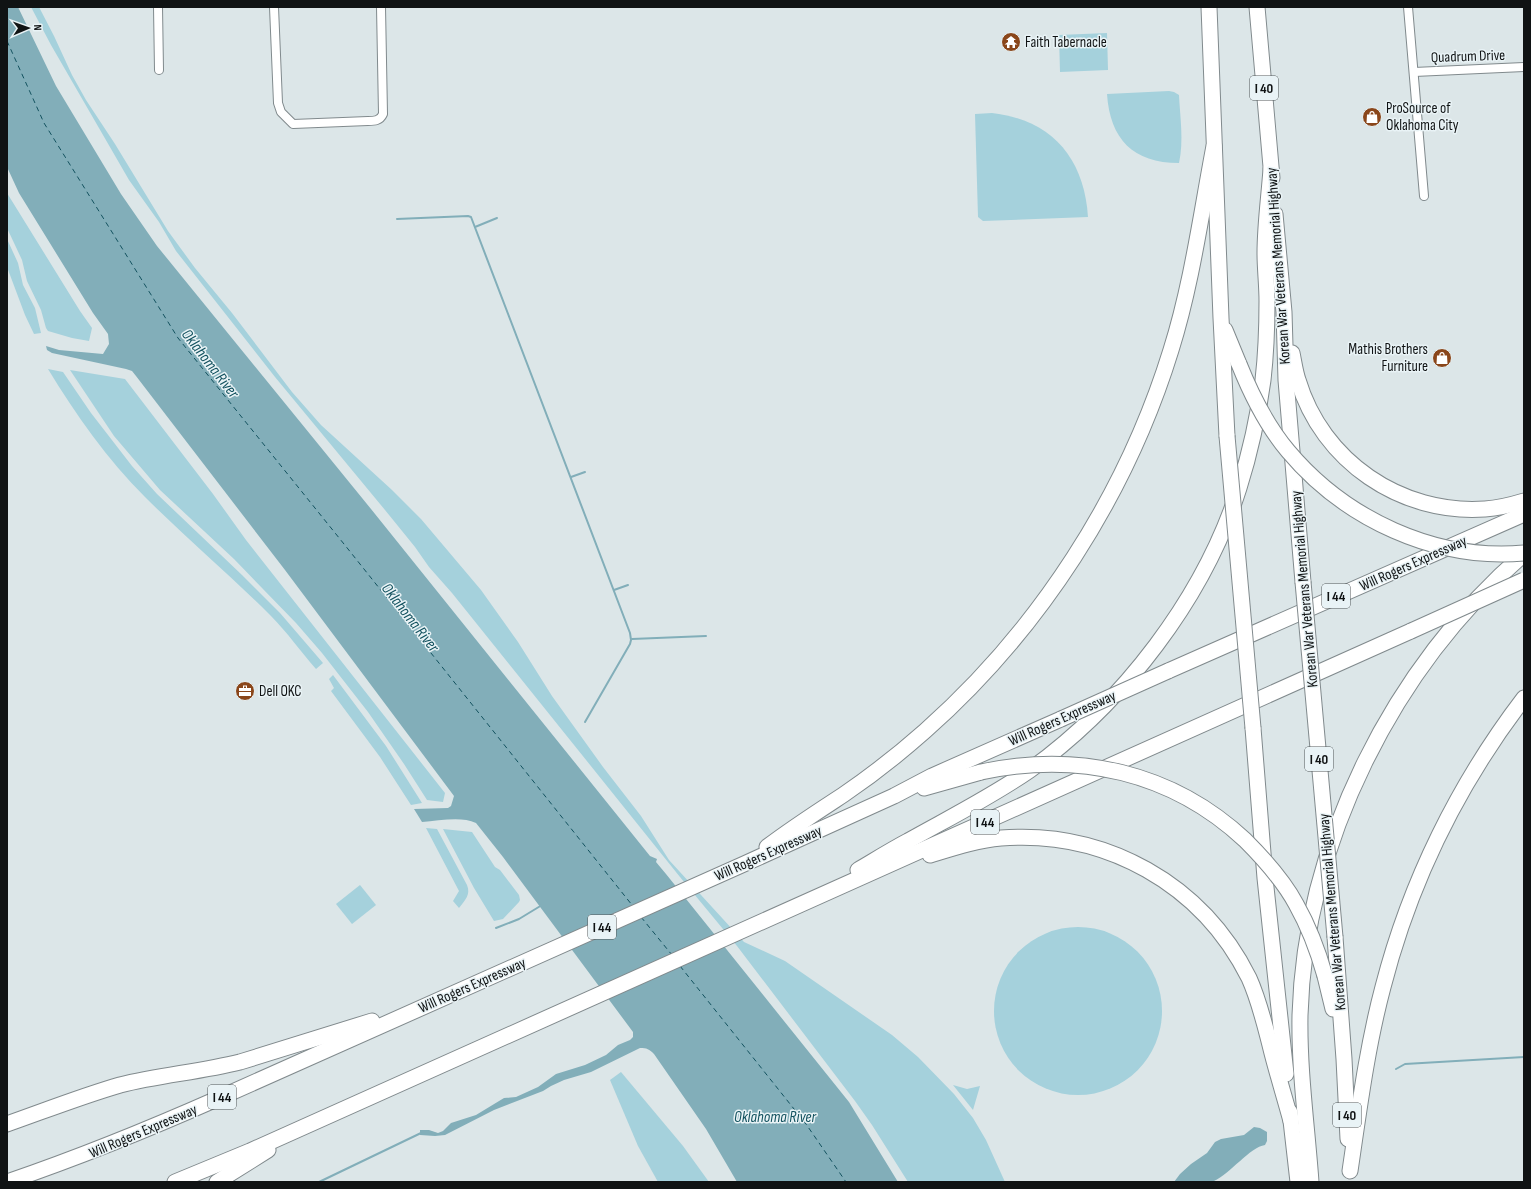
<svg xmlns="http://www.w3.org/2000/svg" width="1531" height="1189" font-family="'Sofia Sans Condensed',sans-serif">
  <rect width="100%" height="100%" fill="#dce6e8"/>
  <g fill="#a5d1dc">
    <path d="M31,7h8l15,29 18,39 14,25 29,44 53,87 27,37 37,45 60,79 29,33 71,65 29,29 60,71 37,52 34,54 51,71 38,49 28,44 75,82 41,19 107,74 26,22 36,37 19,24 13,22 19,42h-97l-36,-57 -17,-24 -118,-155 -57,-69 -228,-284 -23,-26 -14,-20 -30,-37 -110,-133 -99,-126 -17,-29 -30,-42 -78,-135z"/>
    <path d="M1107,33l1,37 -48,2 -1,-37z"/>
    <path d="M1169,91l5,1 5,3c1,22 5,46 0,68 -46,0 -69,-24 -72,-69z"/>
    <path d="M992,113c60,7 92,45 96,104l-105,4 -5,-4 -3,-103z"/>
    <path d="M7,193l73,118 12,17 -3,13 -17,-3 -24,-7 -2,-3 -5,-18 -14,-29 -5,-21 -15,-32z"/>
    <path d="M7,239l11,24 5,22 12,23 6,25 -7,1 -9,-19 -18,-48z"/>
    <path d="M48,369l15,3 28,41 41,53 25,28 85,81 38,38 43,50 -7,6c-15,-17 -29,-37 -45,-53 -41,-41 -85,-78 -126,-119 -38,-38 -69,-82 -97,-128z"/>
    <path d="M70,370l55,9 88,115 33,46 199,253 -2,9 -16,-2 -23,-36 -36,-52 -46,-59 -26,-30 -62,-64 -74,-69 -46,-54z"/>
    <path d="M333,675l53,71 36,57 -11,2 -31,-48 -49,-66 3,-3 -5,-9z"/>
    <path d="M426,828l11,1 30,56c4,10 -2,15 -8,23l-6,-7 6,-10z"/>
    <path d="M443,829l29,3 23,35 5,3 19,25 1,5 -1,2 -16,17 -9,2 -20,-33z"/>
    <path d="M360,885l16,20 -24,19 -16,-20z"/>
    <circle cx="1078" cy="1011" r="84"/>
    <path d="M621,1072l62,74 26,36h-51l-20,-36 -28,-66z"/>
    <path d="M953,1085l14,4 13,-3 -7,24z"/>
  </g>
  <g fill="#82aeb9">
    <path d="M7,7h11l38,79 65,108 36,52 214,263 279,347 7,3 -1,3 10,12 183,228 49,80h-161l-31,-53 -52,-75c-5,-5 -7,-6 -14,-6l-49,24 -27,8 -13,6 -8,5 -49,19 -49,25 -10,1 -15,-1v-5h9l9,3 5,-2 8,-8 25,-8 28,-17 12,-1 22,-10 18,-13 29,-9 21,-10 12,-10 12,-5 3,-3v-5l-130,-175 -27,-34c-15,-7 -37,-2 -54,-1l-8,-13 34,-1 3,-2 3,-10 -169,-226 -149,-194 -4,-5 -6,-2 -74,-16 -5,-3 -1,-4 13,4 44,4 6,-10 -1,-10 -15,-21 -74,-120 -12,-26z"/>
    <path d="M1254,1127l6,1 7,4v9l-2,4c-15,2 -35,29 -51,36 -6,3 -32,1 -40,1l6,-8 11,-10 16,-11 8,-11 6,-3 23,-4z"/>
  </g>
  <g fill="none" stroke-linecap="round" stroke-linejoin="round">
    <g stroke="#82aeb9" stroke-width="2">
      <path d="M397,219l71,-3 3,1 159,416 1,7 -1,4 -45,78"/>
      <path d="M475,227l22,-9"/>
      <path d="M571,477l14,-5"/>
      <path d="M614,590l14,-5"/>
      <path d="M632,639l74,-3"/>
      <path d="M496,928l23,-9 23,-14"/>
      <path d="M1396,1069l9,-5 119,-7"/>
      <path d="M319,1182l102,-49"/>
    </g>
    <g stroke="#13525f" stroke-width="1" stroke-dasharray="5 4" stroke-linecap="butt">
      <path d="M7,41l37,82 134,215 170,211 284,356"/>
      <path d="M641,917l31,38"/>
      <path d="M680,966l126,158 40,58"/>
    </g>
    <g stroke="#818a8d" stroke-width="10">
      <g id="street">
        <path d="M158,7l1,63"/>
        <path d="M274,7l4,96 3,9 12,12 75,-3c6,0 12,0 15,-7l-2,-107"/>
        <path d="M1408,7l16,189"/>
        <path d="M1414,72l110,-5"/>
      </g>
    </g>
    <g stroke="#818a8d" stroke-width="17">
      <g id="highway">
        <path d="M1209,7l12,311 6,118"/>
        <path d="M1257,7l15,171"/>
        <path d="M1275,214l9,98 2,68 17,202"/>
        <path d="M1225,330l14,34"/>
        <path d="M1292,353c2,9 3,18 6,27 24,81 103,135 187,129 14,-1 26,-4 39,-8"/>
        <path d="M1168,671l356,-157"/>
        <path d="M1253,728l12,150 21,196"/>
        <path d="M924,788l57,-16"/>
        <path d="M767,847c25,-19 50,-35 76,-52 28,-19 56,-41 82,-64 114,-101 201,-235 246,-381 21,-67 30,-136 43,-204"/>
        <path d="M930,855c23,-7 47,-15 71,-17 105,-8 201,46 248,140 10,22 15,44 21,67 6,25 14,50 21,76"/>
        <path d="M858,870c17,-10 33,-20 50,-29 41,-23 83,-44 122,-71 93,-67 174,-172 209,-282 11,-35 19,-71 24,-108 3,-26 4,-52 4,-79 0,-16 -2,-32 -2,-48 0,-28 4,-56 6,-84"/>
        <path d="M1335,937l9,122 4,80"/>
        <path d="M1325,976l8,33"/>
        <path d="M1290,1112l8,70"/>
        <path d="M7,1124c37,-13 75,-28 113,-39 39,-10 80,-13 120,-23l132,-41"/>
        <path d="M1350,1171c9,-61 17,-124 33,-184 27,-105 76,-204 141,-289"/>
        <path d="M7,1182c73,-25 142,-53 212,-84l525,-234 150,-68 38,-20 129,-57"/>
        <path d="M175,1182l75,-31 1161,-520"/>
        <path d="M217,1182l51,-32"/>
        <path d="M1311,1182c-4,-56 -12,-111 -11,-167 5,-173 94,-349 224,-461"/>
      </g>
    </g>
    <use href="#street" stroke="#fff" stroke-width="8"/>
    <use href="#highway" stroke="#fff" stroke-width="15"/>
    <g stroke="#818a8d" stroke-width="17" stroke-linecap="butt">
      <g id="highway-bridge">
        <path d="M1239,364c12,30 28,62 49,87 57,68 147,110 236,102"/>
        <path d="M1227,436l26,292"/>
        <path d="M1303,582l32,355"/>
        <path d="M1411,631l113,-51"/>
        <path d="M1061,719l107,-48"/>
        <path d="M981,772c97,-21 191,0 264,68 19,19 38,40 51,64 13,23 22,47 29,72"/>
      </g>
    </g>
    <use href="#highway-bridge" stroke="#fff" stroke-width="15"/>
  </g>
  <defs>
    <g id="temple-disc" transform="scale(1)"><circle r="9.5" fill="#8a461a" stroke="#e9f3f6"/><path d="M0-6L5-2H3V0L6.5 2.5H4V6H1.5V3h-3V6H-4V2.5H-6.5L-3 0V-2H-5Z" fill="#fff"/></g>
    <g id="shop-disc" transform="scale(1)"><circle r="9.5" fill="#8a461a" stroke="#e9f3f6"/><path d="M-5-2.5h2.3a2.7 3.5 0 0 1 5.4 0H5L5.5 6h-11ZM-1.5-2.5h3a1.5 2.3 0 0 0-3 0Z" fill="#fff"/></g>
    <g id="office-disc" transform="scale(1)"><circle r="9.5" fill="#8a461a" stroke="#e9f3f6"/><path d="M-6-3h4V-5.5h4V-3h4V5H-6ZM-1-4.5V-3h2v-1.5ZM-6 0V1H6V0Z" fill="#fff"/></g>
  </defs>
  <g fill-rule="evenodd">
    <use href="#temple-disc" x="1011" y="42"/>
    <use href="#shop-disc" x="1372" y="117"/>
    <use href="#shop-disc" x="1442" y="358"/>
    <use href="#office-disc" x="245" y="691"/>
  </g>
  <g text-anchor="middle" stroke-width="3" stroke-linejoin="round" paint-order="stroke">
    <g fill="#e9f3f6" stroke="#515658" stroke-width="1">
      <rect x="1250" y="76" width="28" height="24" rx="3"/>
      <rect x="1322" y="584" width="28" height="24" rx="3"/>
      <rect x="1305" y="747" width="28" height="24" rx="3"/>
      <rect x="971" y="810" width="28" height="24" rx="3"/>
      <rect x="588" y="915" width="28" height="24" rx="3"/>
      <rect x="208" y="1085" width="28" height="24" rx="3"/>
      <rect x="1333" y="1103" width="28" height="24" rx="3"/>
    </g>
    <g font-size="14" font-weight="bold" fill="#101314">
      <text x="1264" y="93">I 40</text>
      <text x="1336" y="601">I 44</text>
      <text x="1319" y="764">I 40</text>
      <text x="985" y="827">I 44</text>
      <text x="602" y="932">I 44</text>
      <text x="222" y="1102">I 44</text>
      <text x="1347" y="1120">I 40</text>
    </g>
    <g font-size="15" fill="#101314" stroke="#e9f3f6" text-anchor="start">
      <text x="1025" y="47">Faith Tabernacle</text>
      <text x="1386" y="113">ProSource of<tspan x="1386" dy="17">Oklahoma City</tspan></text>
      <text x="1428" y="354" text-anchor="end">Mathis Brothers<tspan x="1428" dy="17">Furniture</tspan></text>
      <text x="259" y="696">Dell OKC</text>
    </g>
    <g font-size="15" fill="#101314" stroke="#e9f3f6">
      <text transform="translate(1468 56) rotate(-2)" y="5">Quadrum Drive</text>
      <text transform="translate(1278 266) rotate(-94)" y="5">Korean War Veterans Memorial Highway</text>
      <text transform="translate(1413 563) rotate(-24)" y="5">Will Rogers Expressway</text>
      <text transform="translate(1304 589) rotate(-95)" y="5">Korean War Veterans Memorial Highway</text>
      <text transform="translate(1062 718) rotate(-24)" y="5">Will Rogers Expressway</text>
      <text transform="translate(768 853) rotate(-24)" y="5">Will Rogers Expressway</text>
      <text transform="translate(1332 912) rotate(-95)" y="5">Korean War Veterans Memorial Highway</text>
      <text transform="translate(472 985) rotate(-24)" y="5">Will Rogers Expressway</text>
      <text transform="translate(143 1131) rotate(-23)" y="5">Will Rogers Expressway</text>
    </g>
    <g font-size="16" font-style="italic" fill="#13525f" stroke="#e9f3f6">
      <text transform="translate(211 363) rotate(52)" y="6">Oklahoma River</text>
      <text transform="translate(411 617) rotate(52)" y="6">Oklahoma River</text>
      <text x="775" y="1122">Oklahoma River</text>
    </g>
  </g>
  <rect width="1531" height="1189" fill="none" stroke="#101314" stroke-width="16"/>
  <g transform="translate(28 28) rotate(88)" stroke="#e9f3f6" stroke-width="3" paint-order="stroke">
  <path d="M0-3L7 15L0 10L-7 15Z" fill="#101314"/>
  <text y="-6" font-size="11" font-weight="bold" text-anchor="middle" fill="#101314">N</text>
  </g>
</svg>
